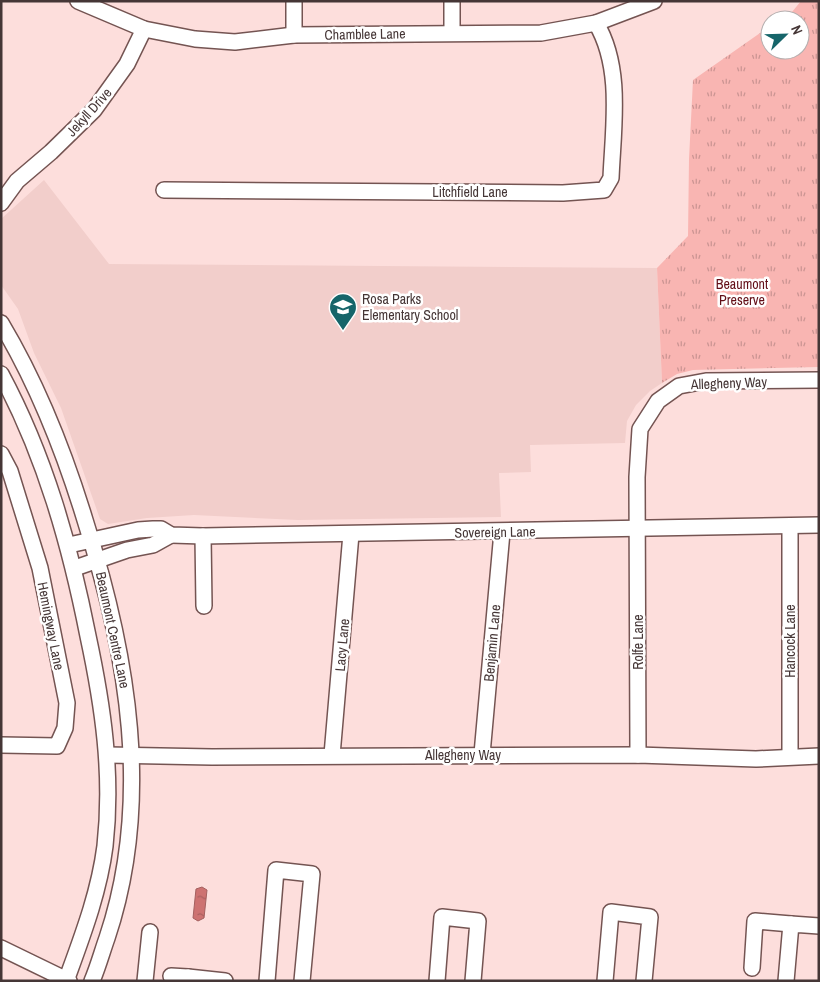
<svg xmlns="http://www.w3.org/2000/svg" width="820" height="982" font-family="'Archivo Narrow',sans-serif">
  <defs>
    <pattern id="park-tufts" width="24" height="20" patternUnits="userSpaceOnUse" patternTransform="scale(1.25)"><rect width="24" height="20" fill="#f9b5b2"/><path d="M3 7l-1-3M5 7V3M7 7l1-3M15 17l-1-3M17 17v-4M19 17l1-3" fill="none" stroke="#cb9492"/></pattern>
    <pattern id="water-ripples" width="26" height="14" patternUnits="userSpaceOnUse" patternTransform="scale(1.25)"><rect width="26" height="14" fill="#cd7271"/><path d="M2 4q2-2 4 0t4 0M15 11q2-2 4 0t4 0" fill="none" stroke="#a85e5e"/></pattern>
  </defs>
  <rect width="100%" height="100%" fill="#fddedc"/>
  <path fill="#f2cecb" d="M44,180l65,84 548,4 5,115 -12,8 -14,14 -9,16 -2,22 -95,2 1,27 -32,1 2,44 -203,3 -104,-5 -47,3 -39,6 -8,-5 -39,-111 -27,-55 -16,-44 -17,-24v-66z"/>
  <path fill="url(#park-tufts)" d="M801,1h18v366l-126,3 -16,4 -15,9 -5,-115 31,-32 1,-77 4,-79 77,-54v24h30v-30h-21l13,-8z"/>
  <path fill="url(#water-ripples)" stroke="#a4605f" d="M202,887l5,3 -3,28 -6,3 -5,-3 3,-29z"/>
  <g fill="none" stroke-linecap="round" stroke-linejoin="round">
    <g stroke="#745452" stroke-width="18">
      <g id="minor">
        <path d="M78,1l66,28 51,10 40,3 59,-7 247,-2 55,-10 58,-22"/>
        <path d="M452,1v32"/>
        <path d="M294,35v-34"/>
        <path d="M164,190l399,3 41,-3 7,-12c2,-50 12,-110 -15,-155"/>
        <path d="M1,203l16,-22 34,-29 43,-42 33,-46 17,-35"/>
        <path d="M1,323c37,62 63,128 84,197 43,135 68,281 22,418 -5,14 -9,29 -15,43"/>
        <path d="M1,374c44,82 69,171 87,262 15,70 25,138 17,210 -6,47 -23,91 -39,135"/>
        <path d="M1,454l9,17 30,97 27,135 -2,25 -8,18 -56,-1"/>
        <path d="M790,527v229"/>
        <path d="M203,536l1,70"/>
        <path d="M69,545l69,-15 15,-1h8l10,6 32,1 616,-11"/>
        <path d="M75,568l52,-18 26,-5 18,-10"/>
        <path d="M482,754l20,-222"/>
        <path d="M108,755l104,2 426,-2 118,4 63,-3"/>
        <path d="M332,755l19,-221"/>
        <path d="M638,755l-1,-278 3,-48 18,-28 21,-15 27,-5 113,-1"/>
        <path d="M1,948l68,33"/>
        <path d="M752,968l3,-47 36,3"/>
        <path d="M171,976l17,1v4"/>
        <path d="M188,977l37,4"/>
        <path d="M145,981l5,-49"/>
        <path d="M267,981l9,-111 36,4 -10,107"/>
        <path d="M437,981l5,-64 36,4 -5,60"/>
        <path d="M605,981l6,-69 39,5 -6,64"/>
        <path d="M786,981l5,-57 28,2"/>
      </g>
    </g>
    <use href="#minor" stroke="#fff" stroke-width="15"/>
  </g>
  <defs>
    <g id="school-pin" transform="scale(1.4375)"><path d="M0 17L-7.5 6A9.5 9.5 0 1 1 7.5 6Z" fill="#16656a" stroke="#fff"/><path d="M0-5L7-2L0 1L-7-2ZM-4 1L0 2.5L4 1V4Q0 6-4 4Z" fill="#fff"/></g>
  </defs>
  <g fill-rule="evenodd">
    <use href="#school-pin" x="343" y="307"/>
  </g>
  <g text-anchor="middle" stroke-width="5" stroke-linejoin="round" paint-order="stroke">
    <g font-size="14" fill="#453636" stroke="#fff">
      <text transform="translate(365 34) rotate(-1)" y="5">Chamblee Lane</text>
      <text transform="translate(89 112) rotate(-48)" y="5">Jekyll Drive</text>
      <text x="470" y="197">Litchfield Lane</text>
      <text transform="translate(729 383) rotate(-2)" y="5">Allegheny Way</text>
      <text transform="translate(495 532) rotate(-1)" y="5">Sovereign Lane</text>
      <text transform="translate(51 626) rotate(79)" y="5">Hemingway Lane</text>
      <text transform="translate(113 630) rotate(78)" y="5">Beaumont Centre Lane</text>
      <text transform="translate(790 641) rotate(-90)" y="5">Hancock Lane</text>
      <text transform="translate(638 642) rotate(-90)" y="5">Rolfe Lane</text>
      <text transform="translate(492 643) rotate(-85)" y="5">Benjamin Lane</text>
      <text transform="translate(342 645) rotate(-85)" y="5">Lacy Lane</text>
      <text x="463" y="760">Allegheny Way</text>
    </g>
    <g font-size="14" fill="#630f18" stroke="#fff">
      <text x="742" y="289">Beaumont<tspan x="742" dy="16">Preserve</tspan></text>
    </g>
    <g font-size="14" fill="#453636" stroke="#fff" text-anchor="start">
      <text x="362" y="304">Rosa Parks<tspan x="362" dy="16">Elementary School</tspan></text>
    </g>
  </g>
  <rect width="820" height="982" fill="none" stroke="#453636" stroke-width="5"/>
  <g transform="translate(785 35) rotate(67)"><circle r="24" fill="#ffffff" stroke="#b5afaf"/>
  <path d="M0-4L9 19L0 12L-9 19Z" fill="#16656a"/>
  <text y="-8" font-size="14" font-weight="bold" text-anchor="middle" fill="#453636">N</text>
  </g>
</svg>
